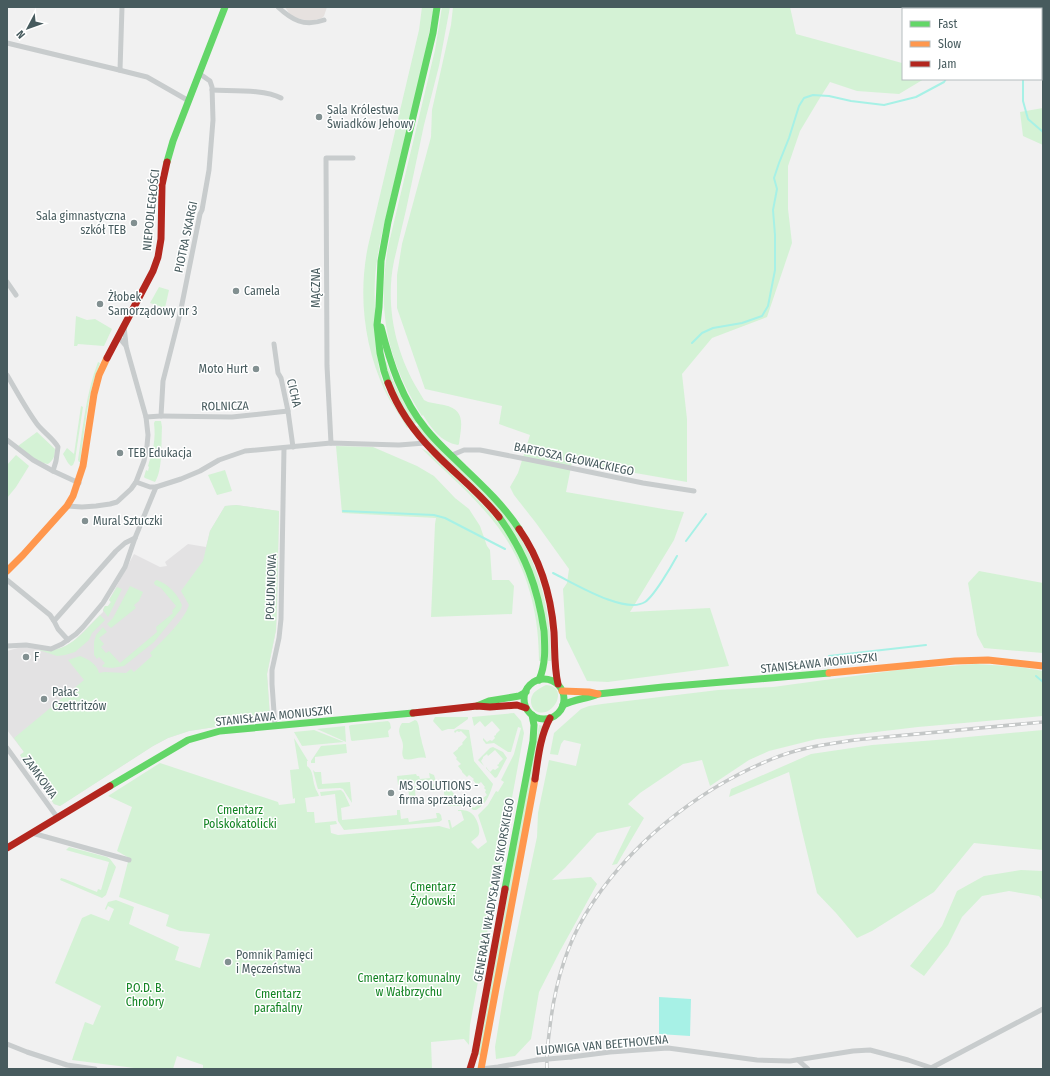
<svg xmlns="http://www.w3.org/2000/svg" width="1050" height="1076" font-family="'Fira Sans Condensed',sans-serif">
  <rect width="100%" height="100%" fill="#f1f1f1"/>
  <path fill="#e6e1df" d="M285,7h42l-3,9 -2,2 -7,2 -7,1 -16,-4z"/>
  <path fill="#e3e2e3" d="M236,505l43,6 -2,94 -1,25 -9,44 3,43 -3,2 -78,12 -21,7 -15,8 -93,60 -6,-2 -34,-49 4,-3 -17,-22v-79l14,-4 30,4 13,-4 9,-5 30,-30v-2l2,-4h3l3,-4 -2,-2 25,-46 26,13 7,-1 -2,-4 23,-18 18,3 4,-16 15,-25z"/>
  <g fill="#d4f2d5">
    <path d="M422,7h12l-10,52 -42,174c-3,15 -6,30 -7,45 -1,20 0,39 2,59 0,12 0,26 4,39 5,18 16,35 27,51l-1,1c-7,-13 -16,-24 -22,-37 -21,-45 -27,-96 -17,-145l51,-216z"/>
    <path d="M442,7h8l-11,59 -15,59 -18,85 -12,51c-9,43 1,91 24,129 2,3 4,7 6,10l4,2c5,1 10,2 16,3 23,5 17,21 15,39l-1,1c-17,-3 -26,-16 -35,-30l-1,1c-35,-57 -45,-103 -34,-169l47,-197z"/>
    <path d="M453,7h337l6,27 106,29 1,1v15h21l-25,15 -42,-3 -27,-9 -12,19 -18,30 -12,35v43l4,34 -25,74 -55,21 -30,36 5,45v63l-115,-20 -6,30 103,18 15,2 -10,28 -44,72 80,-4 19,58 -121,16 -21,-1 -21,-43 -3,-49 4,-6 2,-14 -33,-46 -22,-28 -4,-8 8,-14 12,-38 -31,-11 3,-18 -77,-17 -28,-81v-33l5,-31 29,-107 1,-27 19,-85z"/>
    <path d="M1043,108v37l-20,-9 -3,-24z"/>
    <path d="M159,287l10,3 -4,18 -15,-5z"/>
    <path d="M76,316l11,4 8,-1 17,10 -8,17 -26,-2 -1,2h-3z"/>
    <path d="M386,361c7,22 17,42 31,61l-3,2c-13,-19 -25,-40 -29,-62z"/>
    <path d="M98,362l2,1c-13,31 -15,66 -20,99h-1l-1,-2c5,-33 8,-67 20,-98z"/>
    <path d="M81,406l2,1 -8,53 -2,5 -2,1 -3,-3 -5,-9 4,-6 7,6z"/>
    <path d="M155,421h6l1,6c-1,15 1,43 -7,55l-10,-4 -1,-1 2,-7 2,1 1,-4 -1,-1c5,-16 8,-26 6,-43z"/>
    <path d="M419,425c22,27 49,49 73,74 42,45 59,102 59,162h-3l-1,-32 -6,-32 -22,-56 -66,-75 -19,-18 -18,-21z"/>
    <path d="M37,432l18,17c0,6 -1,11 -7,15 -11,-1 -21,-11 -30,-18z"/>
    <path d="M336,446l37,1 44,19 17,10 21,22 14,11 11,17 7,20 3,4 2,30h17l5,6 -2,28 -81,3 4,-93 1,-6 -94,-5z"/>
    <path d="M421,448l7,4c21,21 45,41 65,64 34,40 50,94 48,145h-2c0,-57 -16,-108 -55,-151 -19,-22 -42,-41 -63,-62z"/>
    <path d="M16,455l13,11 -13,21 -9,11v-33z"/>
    <path d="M225,470l7,21 -15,4 -9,-20z"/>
    <path d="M236,505l43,6 -2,94 -1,25 -9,44 3,43 -3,2 -78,12 -21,7 -15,8 -93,60 -6,-2 -34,-49 4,-3 -10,-14 70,-58 -16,-20 12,-4c8,3 17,8 19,17l5,-1 22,1 5,-4 3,3 18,-16 -2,-3c12,-12 34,-32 39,-48l-8,-14 22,-30 7,-30 15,-25z"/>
    <path d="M979,571l64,12v70l-59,-5 -7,-13 -9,-52z"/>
    <path d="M157,580c12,5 20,13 25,25l-1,4 -27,33 -30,24 -12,2 -9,-1 -1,-1 3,-3 -6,-6 -2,2 -3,-4v-13l2,-7 7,-8 4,5 -8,6 5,6 -3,3 5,6 3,-2 11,12 37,-31 -1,-5 17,-14 -1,-2 4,-5 -15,-18 -6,-3 -1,-2 1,-2z"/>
    <path d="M130,586l13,6 -4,9 -5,4 2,3 -25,20 -4,-4 6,-6z"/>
    <path d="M117,587l5,2 -14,28 -5,-7 2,-4h3l3,-4 -2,-2z"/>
    <path d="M100,615l5,5 -13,13 -3,7 -14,12 -10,3 -8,1 -18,-6c4,0 9,1 13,0 20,-2 34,-21 48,-35z"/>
    <path d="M976,664l44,3 23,4v45l-125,11 -101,12 -48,12 -20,9 -39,26 -8,-26 -19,4 -43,29 -12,11 16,14 -27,46 -5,1 19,-39 -34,7 -32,35 -13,12 39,-3 6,7 -37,67 -21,41 -8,47 -16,17 -19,3 -1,-12 9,-55 33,-155 1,-24 11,-53 27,6 5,-22 -17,-4 -3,4 -3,11 -8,-1 4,-21 27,-24 8,-3 13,-2 116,-14 55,-3 125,-17z"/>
    <path d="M546,685c23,1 9,32 -8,27 -7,-2 -9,-12 -5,-18 3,-4 9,-7 13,-9z"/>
    <path d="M514,713l7,8 3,12 -54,292 -1,20 -5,-6 -33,3 1,27h-229v-4l-26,-9 -4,13h-31l-70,-9 13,-38 8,3 8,-19 -46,-23 27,-65 9,-4 18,7 5,-12 -6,-3 -2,4 -1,-1 3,-7 8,-2 18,7 -5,17 50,23 -4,13 25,8 10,-34 -30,-3 -14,-5 3,-11 -50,-18 10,-39 -12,-7 15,-44 -24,-11 52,-33 118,39 1,3 16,-2v-5l-2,1 -3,-29 9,-1 -5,-31 14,23h-1v5c7,5 5,13 8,21 1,4 3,5 4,9l-14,2 2,14h7l1,11 21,-2 1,3 -7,1 1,8 7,2 101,-9 11,3 -2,-9h2l2,8 12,-8 -3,-9h-3v-1c5,0 9,0 13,3 5,3 11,17 7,23 -2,2 -5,4 -7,6l7,7 9,-7 -9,-27 10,-10 8,-14 2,1 6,-10 -3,-2 13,-26 7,-26 -3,-1 -7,25h-3l-14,-9 -8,1 -3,-4v-2l4,4 3,-2 2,1 3,-3 -1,-2 2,-1v-1l4,-4 -8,-9 -7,6 -5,-6 -6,5 -2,-9z"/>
    <path d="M435,717h33v2l-14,10h-6l-6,2 -9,-10z"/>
    <path d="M415,720l2,1c3,6 2,11 4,17 1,7 4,13 5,20 -8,-2 -14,3 -22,1 -3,-6 -1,-8 -1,-13 0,-9 -8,-13 -1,-23h7z"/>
    <path d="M388,721l2,2 1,5 -3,3 1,6 -37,4 -1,-1 -2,-14 2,-1z"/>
    <path d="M539,725l3,1 -61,330 -3,-1z"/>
    <path d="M345,726l1,16 -29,-13z"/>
    <path d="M458,729l11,1 5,31 19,23c-3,10 -7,21 -17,26h-3l-4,-5 2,-1 3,4 10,-8 -1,-2 4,-3 -2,-3 1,-2 -2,-2 1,-1 -4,-5 -4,3 -4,-5 1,-1 -5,-4 -2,2 -5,-5v-1l-4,-5 3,-2 -5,-5 1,-1 -4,-5 5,-4v-1l5,-4 -1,-1 5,-6 -6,-6 -2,1 -2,-1 -2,2 -1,-2z"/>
    <path d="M314,730l30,12 -42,4 -8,-14z"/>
    <path d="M1043,730v120l-69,-7 -40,49 -62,39 -15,7 -21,-25 -19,-20 -16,-66 -12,-55 -60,25 2,-8 80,-35 61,-9 64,-5z"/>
    <path d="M346,744l1,9 -32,4v6h-4v-2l10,-15z"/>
    <path d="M493,747l10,5 4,6 -10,19 -2,1 -9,-10v-1l4,5 3,-3 2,1 4,-3 -2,-2 2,-1v-1l4,-4 -8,-9 -7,6 -1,-2 -4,3v1l-2,3 3,5 -6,-6 12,-12z"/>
    <path d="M313,770l2,2h6l1,12 28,-2 2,21 -9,-14 -3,-1 -22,1 -1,-3z"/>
    <path d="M429,773l5,2 2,6 -38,4 -1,-9 19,-2 1,2h2l1,3 10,-1z"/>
    <path d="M442,780l19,22 1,1 -1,3h-12l-3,-1z"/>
    <path d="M436,784l1,4 -2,3 -2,1 -1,-4 -17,2 1,12h-6l-2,-15z"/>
    <path d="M341,790l3,3 6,13 -9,2 1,12 55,-5v-5h3l1,9 7,-1 1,4 28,-4 -1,-5h3l2,2 1,5 -3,2 -95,8 -6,-9 -3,-27 -14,2 -1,-4z"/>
    <path d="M69,847l38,10 3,2 6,8 -10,28 -4,3 -42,-18 1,-2c12,3 24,10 36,14l1,-3 3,1 8,-28 -43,-12z"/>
    <path d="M1021,870l22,1v30l-4,-5 -30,-5 -27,5 -20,21 -14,28 -24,31 -14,-10 32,-40 15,-35 27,-15z"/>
  </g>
  <path fill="#a7f1e6" d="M659,997l32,2 -1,37 -31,-2z"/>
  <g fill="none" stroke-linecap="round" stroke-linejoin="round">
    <g stroke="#a7f1e6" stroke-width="2">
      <path d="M998,7l6,2"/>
      <path d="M986,9l3,-2"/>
      <path d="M1023,79v22l5,18 15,13"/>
      <path d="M692,343l10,-10 11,-5 29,-5 20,-7 6,-10 7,-36v-35l-2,-25 4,-21 -3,-11 5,-15 10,-25 10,-32 5,-8 9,-3 16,1 22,5 33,4 32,-8 28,-15 2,-3"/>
      <path d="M343,511l91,4 11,3 60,31"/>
      <path d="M686,541l20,-27"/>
      <path d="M553,573c19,9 72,42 92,29 9,-6 26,-35 32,-46"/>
      <path d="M829,656l97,-11"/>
      <path d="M1036,676l7,6"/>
    </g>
    <g stroke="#c8cccd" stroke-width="5">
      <path d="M278,7c14,13 26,20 46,13"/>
      <path d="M7,43l108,26 32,8 42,24"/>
      <path d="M120,70l2,-63"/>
      <path d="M212,90c19,1 53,-1 69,8"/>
      <path d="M7,282l9,13"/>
      <path d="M124,326l2,19"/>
      <path d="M274,344l4,29 3,5 7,33 5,36"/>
      <path d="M7,375c10,17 19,34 30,49 6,8 16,14 21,23l-2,14 -3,10"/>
      <path d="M161,416l71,1 56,-6"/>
      <path d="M146,417l15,-1 2,-35 17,-67 20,-100 2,-4 7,-40 4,-50 -1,-33 -2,-6 -10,-7"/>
      <path d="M7,440l26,20 20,11 26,12"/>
      <path d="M331,443l-4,-77 -1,-208h27"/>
      <path d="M452,455l12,-5h16l76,15 87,18 51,8"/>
      <path d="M136,482l14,5h6l25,-8 19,-8 19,-11 26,-9 86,-8 68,2 26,-2"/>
      <path d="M67,506l15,1 14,-1 14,-2 7,-2 14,-13 5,-7 8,-21 3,-15 1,-11 -2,-18 -20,-71 -5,-6 -4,-2"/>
      <path d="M7,580l43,35 4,6 4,8 10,11"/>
      <path d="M54,621l62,-70 9,-8 10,-5"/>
      <path d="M7,646l19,-1 25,4 11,-5 14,-10 7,-7 20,-24 22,-36 10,-29 21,-51"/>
      <path d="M275,726l-3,-42v-14l7,-32 2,-19 3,-171"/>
      <path d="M7,748l50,69"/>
      <path d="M32,833l97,27"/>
      <path d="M7,1044l20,8 40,13 28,4"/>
      <path d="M571,1057l39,-5 58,-4 89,12 33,1 63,-10 17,-1 38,10 27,9"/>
      <path d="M798,1060l10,9"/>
      <path d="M931,1068l112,-59"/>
      <path d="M481,1069l17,-2 39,-7"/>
    </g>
    <g stroke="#63d668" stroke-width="7">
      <path d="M167,162l6,-21 52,-134"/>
      <path d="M381,327c9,36 21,73 45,102 11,14 25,26 38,39 20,19 40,38 55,61"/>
      <path d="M388,383l-4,-12 -4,-18 -3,-28 2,-18 2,-46 7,-39 45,-189 4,-26"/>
      <path d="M499,517c26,36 39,71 45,114 1,17 2,33 -5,49"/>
      <circle cx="544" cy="699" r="20"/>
      <path d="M563,705c11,-6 24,-6 35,-11l65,-7 166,-14"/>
      <path d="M477,706l12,-5 30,-5 7,-4"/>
      <path d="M110,786l78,-46 32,-9 193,-18"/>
      <path d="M505,889l28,-148 1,-16 -2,-10"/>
    </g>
    <g stroke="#ff974d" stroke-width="7">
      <path d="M7,571l16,-16 44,-49 6,-10 10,-30 11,-72 5,-19 8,-17"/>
      <path d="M829,673l126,-12 33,-1 55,6"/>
      <path d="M562,691l27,1 9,2"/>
      <path d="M481,1069l54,-290"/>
    </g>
    <g stroke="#b3261e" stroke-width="7">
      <path d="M107,358l46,-87 5,-14 3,-18 1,-54 5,-23"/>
      <path d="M388,383c10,26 26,49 46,69 21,22 46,41 65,65"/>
      <path d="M519,529c21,30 32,67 35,103 1,18 0,35 4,52"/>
      <path d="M413,713l64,-7 13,1 27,-2 9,3"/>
      <path d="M535,779c3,-20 5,-43 15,-61"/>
      <path d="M7,848l103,-62"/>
      <path d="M470,1069l5,-16 30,-164"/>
    </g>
    <g stroke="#c4c7c7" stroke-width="3.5">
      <path id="rail" d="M547,1069c-1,-17 2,-34 4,-51 5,-35 16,-73 34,-103 41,-69 113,-126 187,-156 26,-11 55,-15 82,-19l189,-18"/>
    </g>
    <use href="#rail" stroke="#fff" stroke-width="2" stroke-dasharray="6" stroke-linecap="butt"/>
    <path stroke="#c8cccd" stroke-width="5" d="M537,1060l34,-3"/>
  </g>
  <g fill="#829091" stroke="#fff" stroke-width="1.5">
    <circle cx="319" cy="117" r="4"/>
    <circle cx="134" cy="223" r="4"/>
    <circle cx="236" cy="291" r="4"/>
    <circle cx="100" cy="304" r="4"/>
    <circle cx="256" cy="369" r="4"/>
    <circle cx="120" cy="453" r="4"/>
    <circle cx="85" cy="521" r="4"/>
    <circle cx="26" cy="657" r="4"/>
    <circle cx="44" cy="699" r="4"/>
    <circle cx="391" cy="793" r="4"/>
    <circle cx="228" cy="962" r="4"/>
  </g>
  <g text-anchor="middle" stroke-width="3" stroke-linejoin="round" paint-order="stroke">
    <g font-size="12" fill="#475b5e" stroke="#fff" text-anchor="start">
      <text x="327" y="114">Sala Królestwa<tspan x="327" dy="14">Świadków Jehowy</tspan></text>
      <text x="126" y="220" text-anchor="end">Sala gimnastyczna<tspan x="126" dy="14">szkół TEB</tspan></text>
      <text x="244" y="295">Camela</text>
      <text x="108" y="301">Żłobek<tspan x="108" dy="14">Samorządowy nr 3</tspan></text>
      <text x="248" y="373" text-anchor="end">Moto Hurt</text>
      <text x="128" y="457">TEB Edukacja</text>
      <text x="93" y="525">Mural Sztuczki</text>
      <text x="34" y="661">F</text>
      <text x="52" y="696">Pałac<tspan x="52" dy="14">Czettritzów</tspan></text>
      <text x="399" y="790">MS SOLUTIONS -<tspan x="399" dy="14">firma sprzatająca</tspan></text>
      <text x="236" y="959">Pomnik Pamięci<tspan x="236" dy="14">i Męczeństwa</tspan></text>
    </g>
    <g font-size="12" fill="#475b5e" stroke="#fff">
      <text transform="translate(151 210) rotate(-84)" y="4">NIEPODLEGŁOŚCI</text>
      <text transform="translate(186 237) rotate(-78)" y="4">PIOTRA SKARGI</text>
      <text transform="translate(316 288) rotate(-90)" y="4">MĄCZNA</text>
      <text transform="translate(294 393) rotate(77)" y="4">CICHA</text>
      <text transform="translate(225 406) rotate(-1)" y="4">ROLNICZA</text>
      <text transform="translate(574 459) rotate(12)" y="4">BARTOSZA GŁOWACKIEGO</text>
      <text transform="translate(271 587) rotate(-88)" y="4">POŁUDNIOWA</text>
      <text transform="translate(819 663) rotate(-6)" y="4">STANISŁAWA MONIUSZKI</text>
      <text transform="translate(274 716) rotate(-6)" y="4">STANISŁAWA MONIUSZKI</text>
      <text transform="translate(40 777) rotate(54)" y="4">ZAMKOWA</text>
      <text transform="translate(494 890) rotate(-80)" y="4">GENERAŁA WŁADYSŁAWA SIKORSKIEGO</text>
      <text transform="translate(602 1045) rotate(-5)" y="4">LUDWIGA VAN BEETHOVENA</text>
    </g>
    <g font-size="12" fill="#138423" stroke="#fff">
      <text x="240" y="814">Cmentarz<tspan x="240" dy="14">Polskokatolicki</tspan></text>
      <text x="433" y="891">Cmentarz<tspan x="433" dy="14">Żydowski</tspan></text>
      <text x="409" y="982">Cmentarz komunalny<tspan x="409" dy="14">w Wałbrzychu</tspan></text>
      <text x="145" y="992">P.O.D. B.<tspan x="145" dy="14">Chrobry</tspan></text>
      <text x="278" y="998">Cmentarz<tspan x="278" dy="14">parafialny</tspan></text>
    </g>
  </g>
  <rect width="1050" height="1076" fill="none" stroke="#475b5e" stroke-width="16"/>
  <rect x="902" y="8" width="140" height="72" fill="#ffffff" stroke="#b5bdbf"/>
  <rect x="910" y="21" width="20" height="6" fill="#63d668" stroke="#b5bdbf"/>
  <text x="938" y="28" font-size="12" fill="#475b5e">Fast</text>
  <rect x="910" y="41" width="20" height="6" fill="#ff974d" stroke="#b5bdbf"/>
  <text x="938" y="48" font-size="12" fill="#475b5e">Slow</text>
  <rect x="910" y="61" width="20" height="6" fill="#b3261e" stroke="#b5bdbf"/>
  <text x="938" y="68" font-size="12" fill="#475b5e">Jam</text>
  <g transform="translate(28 28) rotate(229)" stroke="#ffffff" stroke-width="3" paint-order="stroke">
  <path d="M0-3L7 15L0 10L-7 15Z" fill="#475b5e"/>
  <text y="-6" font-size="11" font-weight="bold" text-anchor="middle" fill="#475b5e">N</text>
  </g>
</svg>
